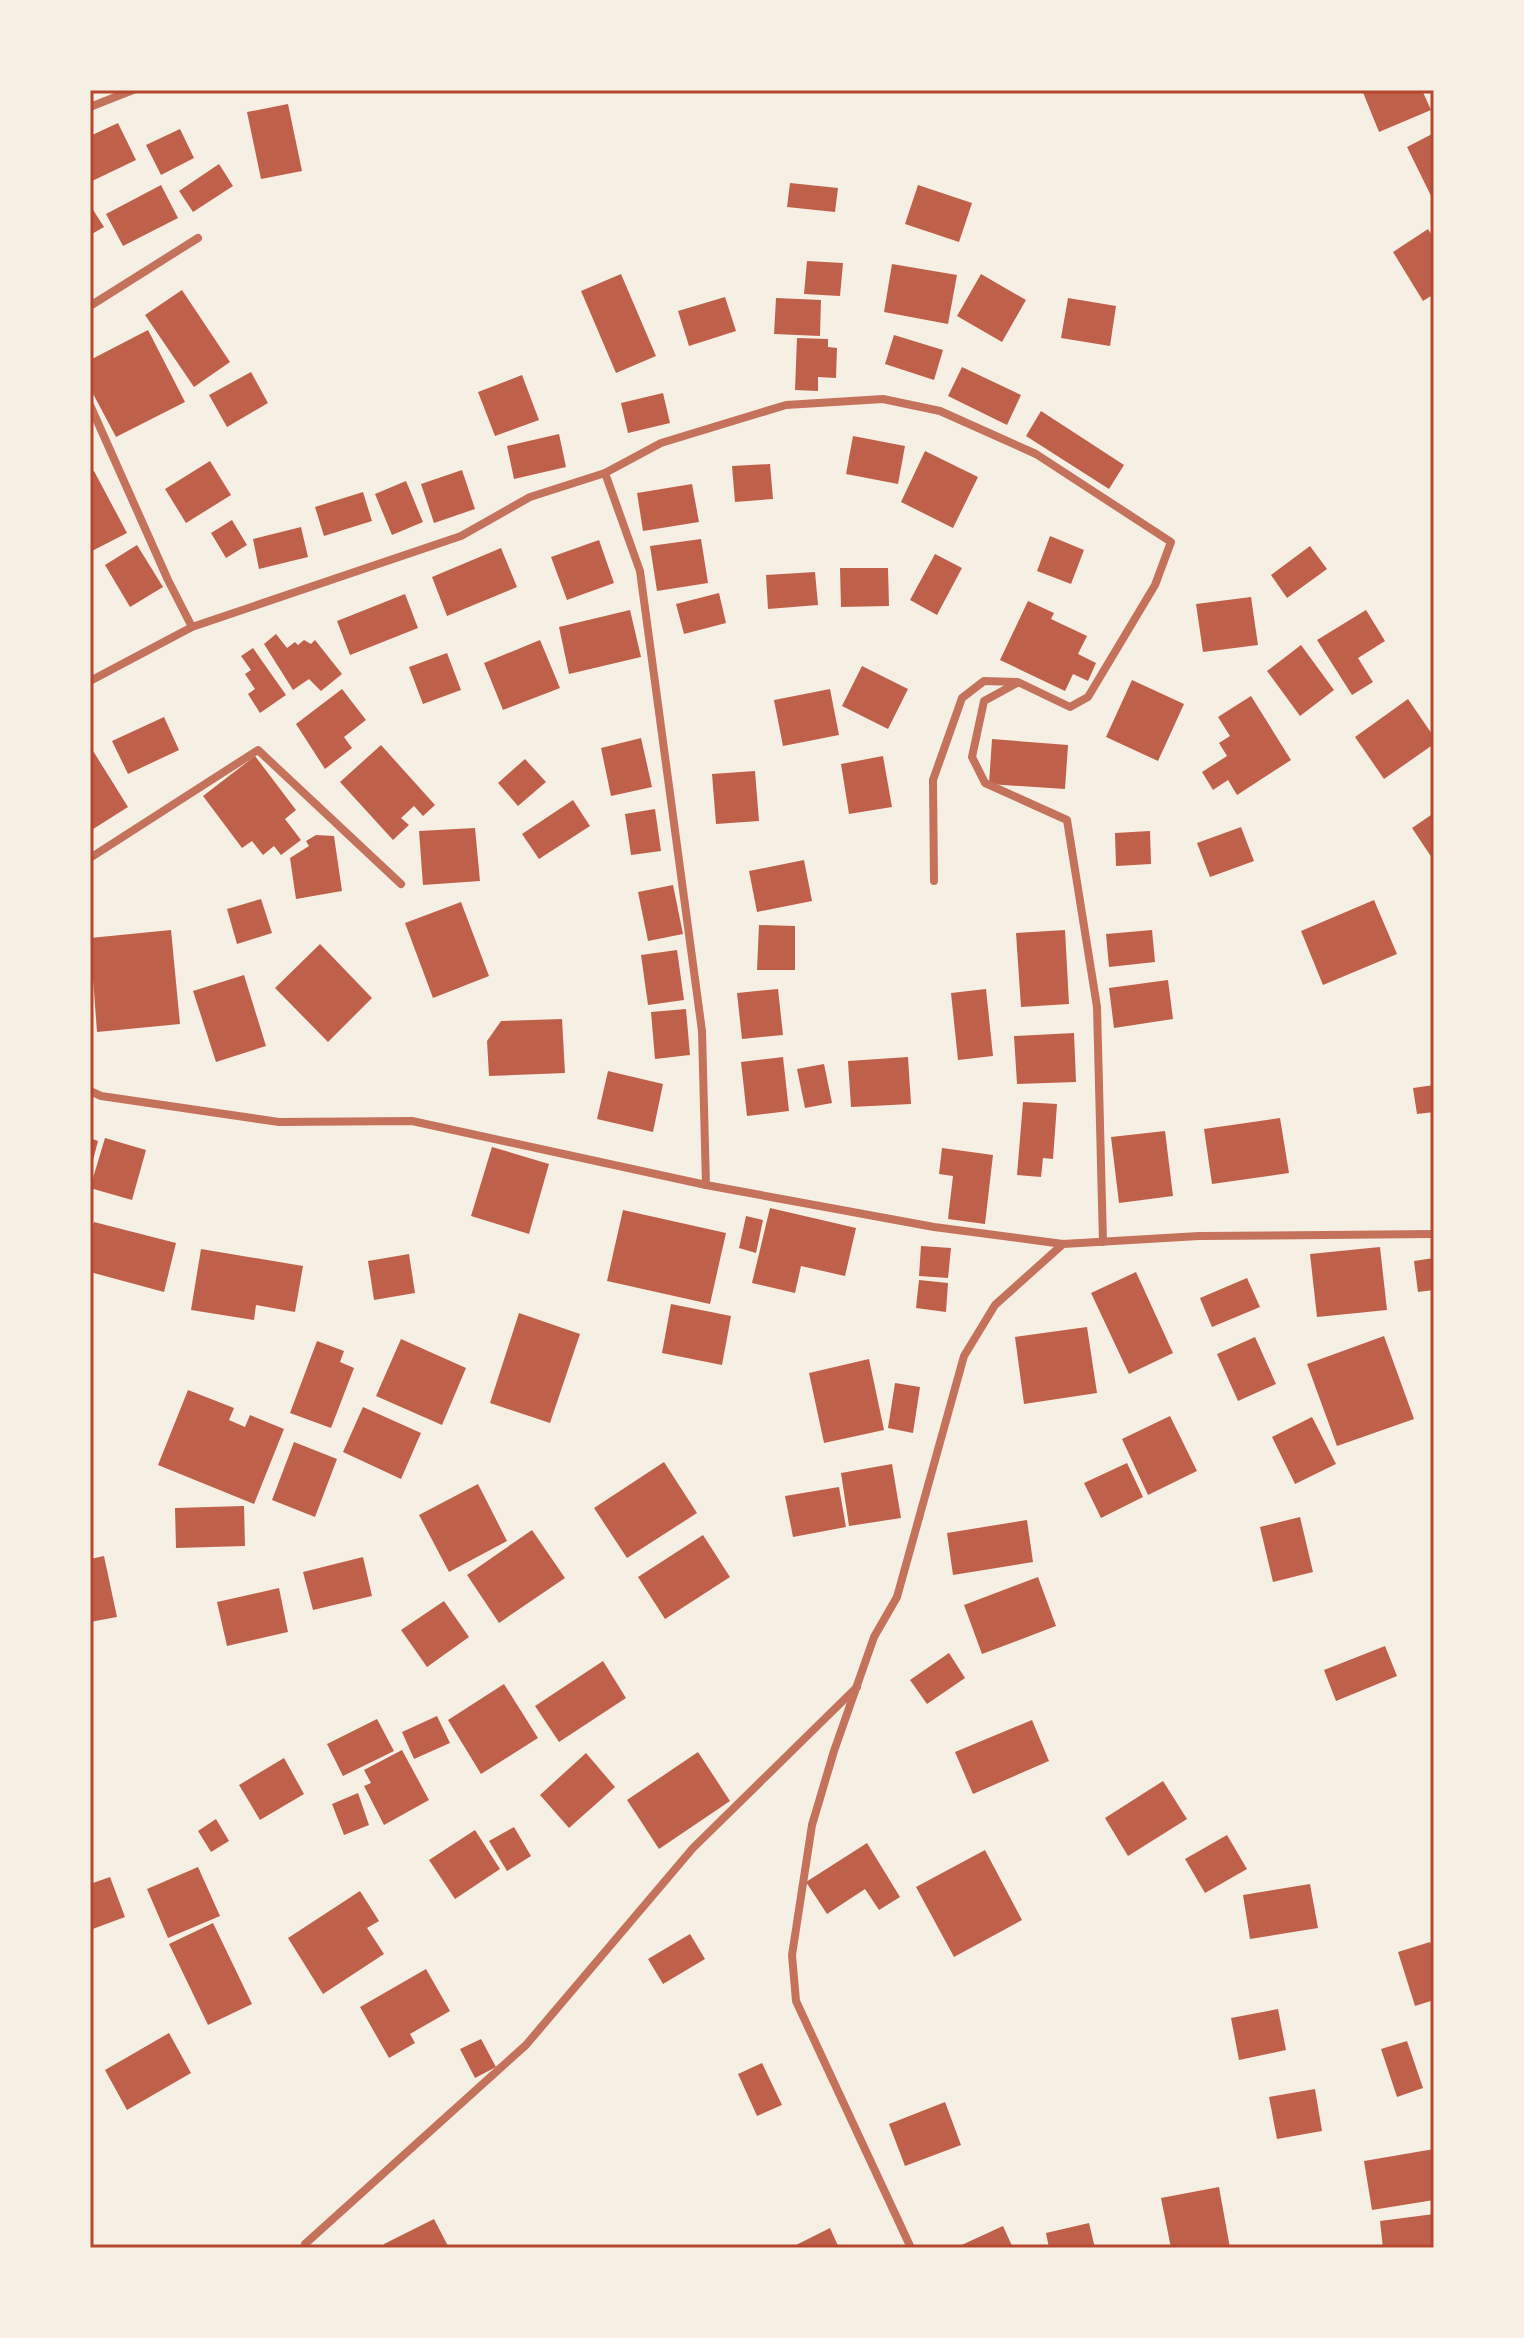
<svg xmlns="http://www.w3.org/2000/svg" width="1524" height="2338" font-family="Lato,sans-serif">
  <rect width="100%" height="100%" fill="#f6efe4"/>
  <g fill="#bf614a">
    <path d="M1362,90h60l9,20 -52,22z"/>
    <path d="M288,104l14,67 -41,8 -14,-67z"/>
    <path d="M118,123l18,37 -46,22v-46z"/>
    <path d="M180,129l14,29 -33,17 -15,-30z"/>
    <path d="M1434,133v69l-27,-55z"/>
    <path d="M219,164l14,22 -40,26 -14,-21z"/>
    <path d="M790,183l48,5 -3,24 -48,-5z"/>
    <path d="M161,185l17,33 -55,28 -17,-32z"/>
    <path d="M918,185l54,18 -13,39 -54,-18z"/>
    <path d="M90,205l14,22 -14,8z"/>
    <path d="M1428,229l6,10v55l-11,7 -30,-49z"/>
    <path d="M807,261l36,2 -3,33 -36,-2z"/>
    <path d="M892,264l65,11 -9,49 -64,-12z"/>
    <path d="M621,274l35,82 -40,17 -35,-82z"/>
    <path d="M981,274l45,26 -24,42 -45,-26z"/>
    <path d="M182,290l48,72 -36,25 -49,-72z"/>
    <path d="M725,297l11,34 -47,15 -11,-35z"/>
    <path d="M776,298l45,2 -1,36 -46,-2z"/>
    <path d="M1068,298l48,8 -6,40 -49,-8z"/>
    <path d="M148,330l37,72 -69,35 -26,-49v-28z"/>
    <path d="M894,335l49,15 -9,30 -49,-16z"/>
    <path d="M797,338l31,1v8l9,1 -1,30 -18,-1v14l-23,-1z"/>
    <path d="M962,367l59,28 -14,30 -59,-29z"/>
    <path d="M251,372l17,31 -41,24 -18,-32z"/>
    <path d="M522,375l17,45 -44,16 -17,-44z"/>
    <path d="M663,393l7,30 -42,10 -7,-30z"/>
    <path d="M1041,411l83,54 -15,24 -83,-53z"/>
    <path d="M559,434l7,33 -52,12 -7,-33z"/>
    <path d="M853,436l52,10 -7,38 -52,-10z"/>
    <path d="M925,451l53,26 -25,51 -52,-26z"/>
    <path d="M210,461l21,34 -45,28 -21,-34z"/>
    <path d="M770,464l3,35 -38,3 -3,-36z"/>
    <path d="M462,470l13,39 -41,14 -13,-39z"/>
    <path d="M94,471l33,62 -37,19v-79z"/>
    <path d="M406,481l17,41 -31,13 -17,-41z"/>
    <path d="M692,484l7,38 -56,9 -6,-38z"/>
    <path d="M363,492l9,29 -48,15 -9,-29z"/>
    <path d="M232,520l15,25 -21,13 -15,-25z"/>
    <path d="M301,527l7,30 -49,12 -6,-30z"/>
    <path d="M1050,536l34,14 -13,34 -34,-13z"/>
    <path d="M701,539l7,44 -51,8 -7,-45z"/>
    <path d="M599,540l15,43 -47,17 -16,-43z"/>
    <path d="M137,545l26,42 -33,20 -25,-42z"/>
    <path d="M1310,546l17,23 -40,29 -16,-23z"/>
    <path d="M501,548l16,39 -70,29 -15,-39z"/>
    <path d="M935,554l27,14 -25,47 -27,-15z"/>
    <path d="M840,568h48l1,38 -48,1z"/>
    <path d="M815,572l3,33 -50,4 -2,-34z"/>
    <path d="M719,593l7,30 -42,11 -8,-30z"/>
    <path d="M405,594l13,34 -68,27 -13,-34z"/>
    <path d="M1251,597l7,48 -55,7 -7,-48z"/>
    <path d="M1028,601l26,12 -3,6 36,17 -9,18 18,9 -8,18 -15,-7 -8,17 -65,-31z"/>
    <path d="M630,610l11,47 -72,17 -10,-47z"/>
    <path d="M1366,610l19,31 -27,17 15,24 -21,13 -35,-55z"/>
    <path d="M276,634l11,14 8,-6 3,3 6,-5 7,4 4,-4 27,34 -21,17 -12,-12 -16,11 -29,-46z"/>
    <path d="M540,640l20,48 -57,22 -19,-47z"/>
    <path d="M1301,645l33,45 -34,26 -33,-45z"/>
    <path d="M253,648l33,47 -26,18 -12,-19 7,-5 -10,-15 6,-4 -10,-14z"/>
    <path d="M447,653l14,37 -38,14 -14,-37z"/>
    <path d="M862,666l46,23 -20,40 -46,-23z"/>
    <path d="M1132,680l52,24 -26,57 -52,-24z"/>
    <path d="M342,689l24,31 -22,17 8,11 -27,21 -29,-45z"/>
    <path d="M830,689l9,46 -56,11 -9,-46z"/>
    <path d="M1251,696l40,64 -54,35 -9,-15 -15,10 -11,-18 25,-16 -8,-13 11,-7 -12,-19z"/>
    <path d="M1408,699l26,38v7l-50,35 -29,-42z"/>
    <path d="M164,717l15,33 -51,24 -16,-33z"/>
    <path d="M641,738l11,49 -41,9 -10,-48z"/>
    <path d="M992,739l76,6 -3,44 -76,-5z"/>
    <path d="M381,745l54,60 -12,11 -9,-10 -13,12 8,7 -16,15 -53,-58z"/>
    <path d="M90,746l38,61 -38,24z"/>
    <path d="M255,756l41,54 -11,9 16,21 -20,15 -7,-9 -11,9 -11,-14 -10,7 -39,-52z"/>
    <path d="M883,756l9,51 -43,7 -8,-50z"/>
    <path d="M525,759l21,23 -28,24 -20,-23z"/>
    <path d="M755,771l4,50 -43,3 -4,-50z"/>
    <path d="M573,800l17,26 -51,33 -17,-25z"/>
    <path d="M655,809l6,42 -30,4 -6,-41z"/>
    <path d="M1434,813v48l-22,-33z"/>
    <path d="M1241,827l13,34 -44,16 -13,-34z"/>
    <path d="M475,828l5,53 -57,4 -4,-54z"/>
    <path d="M1150,831l1,33 -35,2 -1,-33z"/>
    <path d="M316,835l18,1 8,55 -46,8 -6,-41 19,-12 -3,-5z"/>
    <path d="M804,860l8,41 -55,11 -8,-41z"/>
    <path d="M673,885l10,49 -35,7 -10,-49z"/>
    <path d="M261,899l11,34 -35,11 -10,-35z"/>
    <path d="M1374,900l23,54 -74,31 -22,-54z"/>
    <path d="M461,902l28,74 -56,22 -28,-75z"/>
    <path d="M759,925l36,1v44h-38z"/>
    <path d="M171,930l9,94 -83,8 -7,-94z"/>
    <path d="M1065,930l4,74 -48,3 -5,-74z"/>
    <path d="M1152,930l3,32 -46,5 -3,-33z"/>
    <path d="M320,944l52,54 -44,44 -53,-54z"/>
    <path d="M677,950l7,50 -36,5 -7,-50z"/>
    <path d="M244,975l22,71 -50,16 -23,-71z"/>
    <path d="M1168,980l5,39 -59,9 -5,-40z"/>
    <path d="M778,989l5,46 -41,4 -5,-46z"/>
    <path d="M986,989l7,67 -35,4 -7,-67z"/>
    <path d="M686,1009l4,46 -35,4 -4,-47z"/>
    <path d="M562,1019l3,54 -76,3 -2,-35 14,-20z"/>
    <path d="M1074,1033l2,49 -59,2 -3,-48z"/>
    <path d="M783,1057l6,54 -42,5 -6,-54z"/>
    <path d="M908,1057l3,47 -60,3 -3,-46z"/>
    <path d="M824,1064l8,39 -27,5 -8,-39z"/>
    <path d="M608,1071l55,13 -10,48 -56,-13z"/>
    <path d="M1434,1085v27l-17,2 -4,-26z"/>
    <path d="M1023,1102l34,2 -4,55 -10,-1 -2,19 -24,-2z"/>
    <path d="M1280,1118l9,55 -77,11 -8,-55z"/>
    <path d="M1165,1131l8,65 -54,7 -8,-66z"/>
    <path d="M90,1138l8,3 -7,27h-1z"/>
    <path d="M105,1138l41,12 -14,50 -42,-12z"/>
    <path d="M492,1147l57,17 -20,70 -58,-18z"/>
    <path d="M942,1148l51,7 -8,69 -37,-5 5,-43 -14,-2z"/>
    <path d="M770,1208l86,20 -11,48 -44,-10 -6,27 -43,-10z"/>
    <path d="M623,1210l103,23 -16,71 -103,-23z"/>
    <path d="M746,1216l17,4 -7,33 -17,-5z"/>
    <path d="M94,1222l82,21 -12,49 -74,-20v-36z"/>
    <path d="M921,1246l30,2 -3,30 -29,-2z"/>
    <path d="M1380,1247l7,63 -70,7 -7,-63z"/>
    <path d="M201,1249l102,17 -8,46 -39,-7 -2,15 -63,-10z"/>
    <path d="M409,1254l6,39 -41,7 -6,-39z"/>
    <path d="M1434,1258v32l-16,2 -4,-31z"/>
    <path d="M1136,1272l37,81 -44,21 -38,-81z"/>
    <path d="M1247,1278l13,29 -48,20 -12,-29z"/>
    <path d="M919,1280l29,3 -2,29 -30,-4z"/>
    <path d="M671,1304l60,12 -9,49 -60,-12z"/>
    <path d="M519,1313l61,21 -30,89 -60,-20z"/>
    <path d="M1087,1327l10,66 -73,11 -9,-67z"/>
    <path d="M1384,1336l30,83 -77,27 -30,-82z"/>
    <path d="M1255,1337l21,47 -38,17 -21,-47z"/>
    <path d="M401,1339l65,29 -24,57 -66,-29z"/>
    <path d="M317,1341l27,10 -4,11 14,6 -23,60 -41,-15z"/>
    <path d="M869,1359l15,71 -60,13 -15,-70z"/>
    <path d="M895,1383l25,4 -7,46 -25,-5z"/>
    <path d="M188,1390l46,18 -5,12 16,7 5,-12 34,14 -30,75 -96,-39z"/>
    <path d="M363,1407l58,26 -20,46 -58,-27z"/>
    <path d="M1170,1416l27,55 -49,24 -26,-56z"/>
    <path d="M1312,1417l24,47 -41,20 -23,-47z"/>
    <path d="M294,1442l43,17 -22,58 -43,-17z"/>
    <path d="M664,1462l33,51 -70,45 -33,-50z"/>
    <path d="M1127,1463l16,34 -42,21 -17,-35z"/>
    <path d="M892,1464l9,54 -52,8 -8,-53z"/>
    <path d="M478,1484l29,57 -58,31 -30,-57z"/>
    <path d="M839,1487l7,40 -53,10 -8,-41z"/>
    <path d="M244,1506l1,40 -69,2 -1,-40z"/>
    <path d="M1300,1517l13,55 -40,10 -13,-55z"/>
    <path d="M1027,1520l6,42 -80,13 -6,-42z"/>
    <path d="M532,1530l33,48 -66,45 -32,-48z"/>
    <path d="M703,1535l27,42 -65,42 -27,-42z"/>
    <path d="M104,1556l13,61 -27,5v-63z"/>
    <path d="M363,1557l9,39 -59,14 -10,-38z"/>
    <path d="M1038,1577l18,49 -74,28 -18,-49z"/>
    <path d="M279,1588l9,44 -61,14 -10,-44z"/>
    <path d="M444,1601l25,36 -42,30 -26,-37z"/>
    <path d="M1385,1646l12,30 -61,25 -12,-31z"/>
    <path d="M949,1653l16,25 -38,26 -17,-24z"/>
    <path d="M603,1661l23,37 -67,44 -24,-36z"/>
    <path d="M504,1684l34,54 -57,36 -33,-54z"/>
    <path d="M437,1716l13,27 -36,16 -12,-27z"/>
    <path d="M377,1719l17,32 -51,25 -16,-32z"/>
    <path d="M1032,1720l17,41 -76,33 -18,-42z"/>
    <path d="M402,1750l27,50 -45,25 -20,-39 7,-3 -7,-13z"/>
    <path d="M698,1752l32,49 -71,48 -32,-49z"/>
    <path d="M586,1753l29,34 -46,41 -29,-33z"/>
    <path d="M284,1758l20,36 -44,26 -21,-35z"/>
    <path d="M1163,1781l24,38 -59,37 -23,-38z"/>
    <path d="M358,1793l11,32 -25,10 -12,-31z"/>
    <path d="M216,1819l13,22 -18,11 -13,-21z"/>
    <path d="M514,1827l17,29 -24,15 -18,-30z"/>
    <path d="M475,1830l25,39 -45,30 -26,-39z"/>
    <path d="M1227,1835l20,34 -42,24 -20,-34z"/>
    <path d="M867,1843l33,54 -21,13 -14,-21 -38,25 -21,-32z"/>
    <path d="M985,1850l37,70 -68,37 -38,-70z"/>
    <path d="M198,1867l22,49 -52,22 -21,-49z"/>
    <path d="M110,1877l15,40 -35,13v-46z"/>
    <path d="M1310,1884l8,44 -68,11 -7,-44z"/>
    <path d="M360,1891l19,30 -12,7 17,26 -61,40 -35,-56z"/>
    <path d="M213,1923l39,81 -44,21 -39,-81z"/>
    <path d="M690,1934l15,25 -42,25 -15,-25z"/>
    <path d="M1430,1942l4,12v46l-19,6 -17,-54z"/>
    <path d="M426,1969l24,42 -40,23 5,9 -26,15 -29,-51z"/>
    <path d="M1278,2009l8,41 -47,10 -8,-42z"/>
    <path d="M169,2033l22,40 -64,37 -22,-40z"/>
    <path d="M481,2039l15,28 -21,11 -15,-29z"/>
    <path d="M1407,2041l16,47 -26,9 -16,-48z"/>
    <path d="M762,2063l20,42 -25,11 -19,-42z"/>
    <path d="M1315,2089l7,42 -45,8 -8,-42z"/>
    <path d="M945,2102l16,43 -56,21 -16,-42z"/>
    <path d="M1434,2149v51l-62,10 -8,-49z"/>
    <path d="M1219,2187l11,61h-59l-10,-50z"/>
    <path d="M1434,2214v34h-51l-3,-27z"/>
    <path d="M434,2219l15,29h-63l-2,-4z"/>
    <path d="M1089,2223l6,25h-46l-3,-15z"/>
    <path d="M1003,2226l10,22h-58z"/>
    <path d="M830,2228l9,20h-42l-1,-3z"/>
  </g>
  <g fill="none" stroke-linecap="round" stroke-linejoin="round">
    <g stroke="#c5725c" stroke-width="8">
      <path d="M90,107l43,-17"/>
      <path d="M90,306l108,-68"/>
      <path d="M90,405l78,175 24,47"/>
      <path d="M605,473l35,98 62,460 4,154"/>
      <path d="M90,681l102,-54 269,-91 69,-39 75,-24 56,-30 125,-38 97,-6 57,12 96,43 135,88 -16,43 -67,112 -18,10 -52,-25 -34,-1 -22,17 -29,82 1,101"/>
      <path d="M1017,683l-33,18 -12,56 13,26 82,37 30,187 6,235"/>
      <path d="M90,858l168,-108 143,134"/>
      <path d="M90,1091l11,5 178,26 133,-1 294,64 228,42 129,17 136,-8 235,-2"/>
      <path d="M304,2248l1,-4 221,-199 167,-197 164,-161"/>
      <path d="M911,2248l-115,-247 -4,-46 20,-130 22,-74 40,-114 23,-40 67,-241 31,-51 68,-61"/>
    </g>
  </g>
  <rect width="1524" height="2338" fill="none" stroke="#f6efe4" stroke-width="184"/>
  <rect x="92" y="92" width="1340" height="2154" fill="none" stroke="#b5482f" stroke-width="3"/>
</svg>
